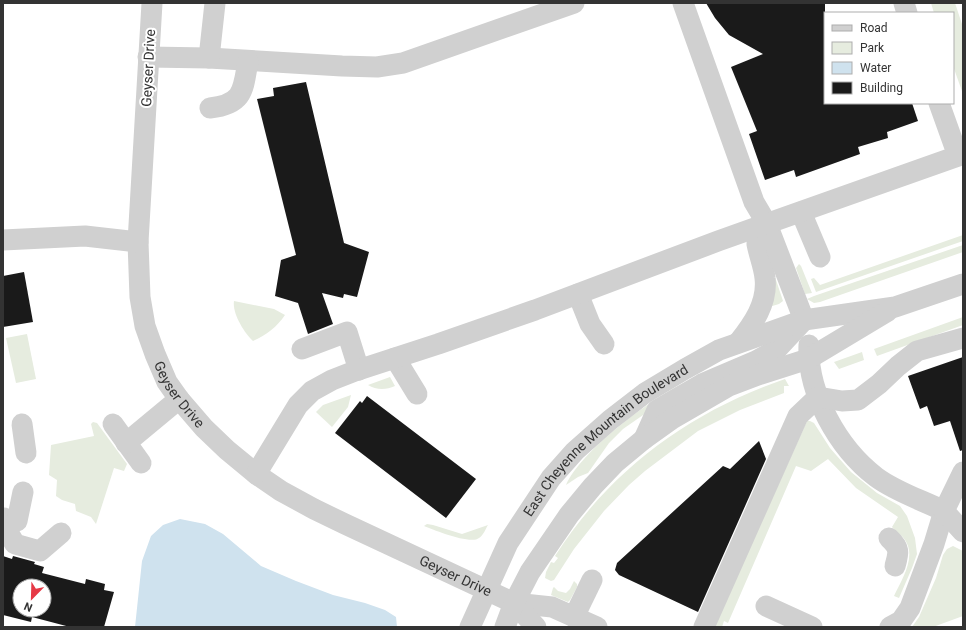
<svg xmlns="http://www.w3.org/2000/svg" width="966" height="630" font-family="Roboto,sans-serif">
  <rect width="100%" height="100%" fill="#fff"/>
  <g fill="#e6ecdf">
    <path d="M931,3h24l8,24v67l-10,-28v-53h-19z"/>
    <path d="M963,235v6l-147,51 -5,-13 3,-1 6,7z"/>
    <path d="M963,245v7l-143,50 -6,1 -7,-4 7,-3z"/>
    <path d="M799,264l2,2 11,27 -7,1 -9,-26z"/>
    <path d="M775,277l8,24 -4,3 -10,3z"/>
    <path d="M234,301l40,8 11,6c-8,12 -19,20 -32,26 -9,-8 -21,-28 -19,-40z"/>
    <path d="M963,317v8l-86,31 -3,-7z"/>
    <path d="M27,334l9,45 -20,4 -10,-45z"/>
    <path d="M862,352l2,8 -25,9 -5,-7z"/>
    <path d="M390,377l5,9c-9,4 -19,4 -27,-1z"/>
    <path d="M785,379l4,7h-5v7l-44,17 -42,21 -53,40 -16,14 -25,26 -30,38 -20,31 -3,1 -6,-3 1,-6 5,-10 3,1 4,-5 -3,-2c55,-86 134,-144 230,-177z"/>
    <path d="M684,383l-38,30 -23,16 -14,14 -21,30 -10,4 -12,8c16,-35 83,-85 118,-102z"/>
    <path d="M351,395l-3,12 -16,20 -16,-15 7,-7z"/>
    <path d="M807,421h3l4,2 16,25 21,24 26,21 23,13 7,10 8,22 2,16 -5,14 -13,30 -5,-2c7,-15 23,-39 11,-56 -3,-5 -9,-8 -13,-13l6,-10 -42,-29 -28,-29 -17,12 -15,-5 -68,157 -4,-2 -2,6h-8z"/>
    <path d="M93,422l4,1 30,41 -3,7 -10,-3 -18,56 -5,-7 -15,-6 -1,-7 -13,-4 -6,-4 1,-16 -8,-5 2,-30 43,-9 -3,-12z"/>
    <path d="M427,524l6,1 29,9 26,-9c-2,3 -5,11 -9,13 -8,7 -45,-8 -55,-12z"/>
    <path d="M953,546l10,5v65l-30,11h-21l7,-10 17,-39 7,-23 4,-6z"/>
    <path d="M574,581l3,3v3l-7,13 -2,2 -17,-7 2,-7 1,-1 4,4 8,2 4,-4z"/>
  </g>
  <path fill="#cfe2ee" d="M180,519l25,5 18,10 38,32 35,15 37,14 32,8 20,7 11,7 1,10h-262l7,-66 9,-25 12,-11z"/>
  <g fill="#1a1a1a" fill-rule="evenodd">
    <path d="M706,3h119v100h87l6,18 -31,11 1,6 -30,9 2,7 -64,23 -2,-7 -29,10 -16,-46 8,-3 -26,-64 32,-13 -34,-19 -14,-17z"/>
    <path d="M306,82l38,161 25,9 -12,45 -13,-3 -1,4 -21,-5 11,31 -25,10 -10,-31 -23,-7 6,-36 15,-5 -39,-156 17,-3 -1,-8z"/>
    <path d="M24,272l9,50 -30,5v-51z"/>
    <path d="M963,357v93l-3,1 -10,-30 -16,5 -7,-20 -7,3 -12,-33z"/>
    <path d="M367,396l109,83 -30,39 -111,-85 25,-32 2,2z"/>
    <path d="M759,441l7,18 -68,153 -79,-37 -4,-5 2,-7 106,-97 7,3z"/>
    <path d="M3,556l9,3 1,-3 22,6 -1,2 10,3 -2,6 43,11 1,-5 19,5 -1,6 10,2 -10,35h-34l-38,-10 -1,5 -28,-7zM20,586h24v24h-24z"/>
  </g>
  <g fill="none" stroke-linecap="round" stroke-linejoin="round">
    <g stroke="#d0d0d0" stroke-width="21">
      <path id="s1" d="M152,3l-14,239 2,55 5,29 10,28 12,28 12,17 25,29 23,22 29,24 25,17 33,18 31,15 169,79 38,4 45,20"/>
      <path d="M904,3l3,10"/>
      <path d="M148,57l61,1 133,8 35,1 26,-4 171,-60"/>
      <path d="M209,58l6,-55"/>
      <path d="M210,108c34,-4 33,-18 38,-47"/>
      <path d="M801,212l19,45"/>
      <path d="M3,240l82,-4 53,6"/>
      <path d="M578,294l12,30 14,20"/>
      <path d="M738,343c15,-19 30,-40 27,-65 -1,-11 -6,-23 -8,-34l10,-20"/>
      <path d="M809,345c-2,48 29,103 67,132 20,15 46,23 68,34l-10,33 -24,64 -9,13 -11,6"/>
      <path d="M302,349l45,-17 12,38"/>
      <path d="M395,358l22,36"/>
      <path d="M22,424l4,29"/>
      <path d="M113,424l28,39"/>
      <path d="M644,439l13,-29 45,-26 54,-23 20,-11 28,-30 -37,-96 -13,-22 -71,-199"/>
      <path d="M126,443l53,-44"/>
      <path d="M963,472l-19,39 19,21"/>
      <path d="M256,474l42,-69 14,-14 20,-11 23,-9 83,-27 97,-34 183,-69 240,-85 -19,-53"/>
      <path d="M4,518l5,16 6,10 25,7 21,-18"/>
      <path d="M17,521l6,-29"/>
      <path d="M889,538c11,10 10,14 6,28"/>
      <path d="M514,603l22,24"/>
      <path d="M766,606l46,21"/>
      <path d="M574,617l18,-37"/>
      <path id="s2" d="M470,627l38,-84 43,-65 24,-27 35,-31 35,-27 40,-24 34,-19 85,-30 91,-13 68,-23"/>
      <path d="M505,627l9,-24 16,-31 39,-57 24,-29 22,-23 29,-24 28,-20 57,-33 29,-11 50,-16 80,-48"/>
      <path d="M704,627l94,-211 20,-19 24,4 16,-1 21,-16 19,-18 19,-15 46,-13"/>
    </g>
  </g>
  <g text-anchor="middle" stroke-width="4" stroke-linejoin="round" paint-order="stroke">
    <g font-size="14" fill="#333" stroke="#fff">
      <text transform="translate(148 68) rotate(-87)" y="5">Geyser Drive</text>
      <text dy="5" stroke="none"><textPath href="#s1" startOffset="401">Geyser Drive</textPath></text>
      <text dy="5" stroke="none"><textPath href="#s2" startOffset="236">East Cheyenne Mountain Boulevard</textPath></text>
      <text dy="5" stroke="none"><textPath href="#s1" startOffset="737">Geyser Drive</textPath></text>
    </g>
  </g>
  <rect width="966" height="630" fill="none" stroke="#333333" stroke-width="8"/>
  <rect x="824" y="12" width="130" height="92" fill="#ffffff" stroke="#adadad"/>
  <rect x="832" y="25" width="20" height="6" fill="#d0d0d0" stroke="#adadad"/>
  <text x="860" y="32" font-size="12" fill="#333333">Road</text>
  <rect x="832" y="42" width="20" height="12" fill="#e6ecdf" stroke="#adadad"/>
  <text x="860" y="52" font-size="12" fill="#333333">Park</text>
  <rect x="832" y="62" width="20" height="12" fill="#cfe2ee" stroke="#adadad"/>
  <text x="860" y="72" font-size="12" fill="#333333">Water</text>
  <rect x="832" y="82" width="20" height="12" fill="#1a1a1a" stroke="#adadad"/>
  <text x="860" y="92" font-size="12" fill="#333333">Building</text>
  <g transform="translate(32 598) rotate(203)"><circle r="19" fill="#ffffff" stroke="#adadad"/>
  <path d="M0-3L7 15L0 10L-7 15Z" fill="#e63946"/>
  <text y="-6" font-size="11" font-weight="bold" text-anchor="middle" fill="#333333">N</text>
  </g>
</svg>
